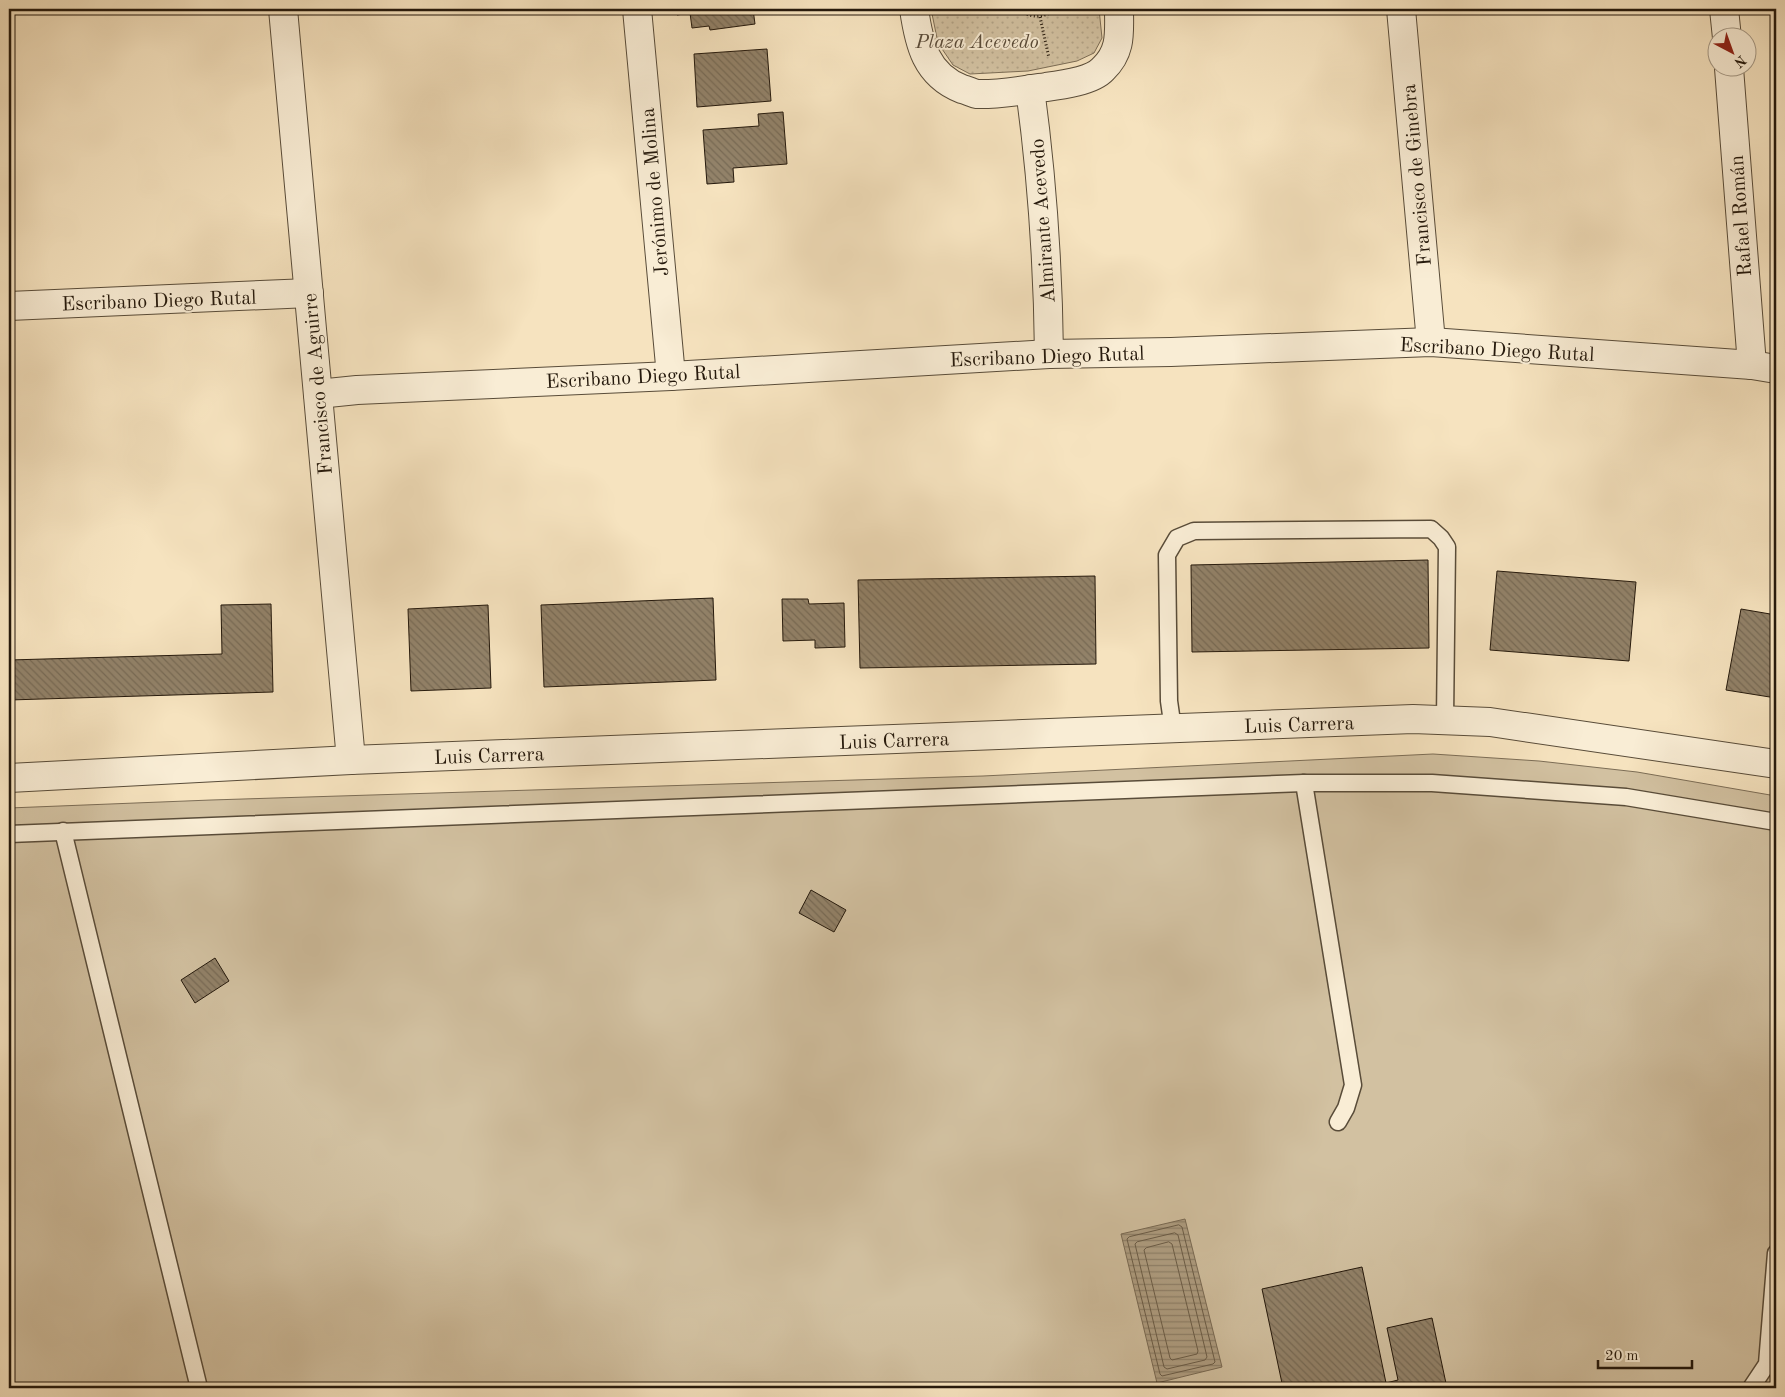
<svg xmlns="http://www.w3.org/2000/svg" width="1785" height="1397" font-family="'Old Standard TT',serif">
  <defs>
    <pattern id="green-dots" width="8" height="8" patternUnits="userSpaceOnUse" patternTransform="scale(1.25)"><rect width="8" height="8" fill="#d2c1a1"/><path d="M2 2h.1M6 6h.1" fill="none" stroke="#b4a589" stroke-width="1.8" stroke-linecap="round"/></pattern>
    <pattern id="water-rules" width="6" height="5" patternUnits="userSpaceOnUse" patternTransform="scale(1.25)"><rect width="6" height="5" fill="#af9e82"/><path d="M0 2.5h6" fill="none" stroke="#8e8069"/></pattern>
    <pattern id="building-back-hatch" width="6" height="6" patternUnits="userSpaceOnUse" patternTransform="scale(1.25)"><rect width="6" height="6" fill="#928269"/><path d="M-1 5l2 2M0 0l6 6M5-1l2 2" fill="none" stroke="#776a55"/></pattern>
  </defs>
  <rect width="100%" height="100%" fill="#f6e3bf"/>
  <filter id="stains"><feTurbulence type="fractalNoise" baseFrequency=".004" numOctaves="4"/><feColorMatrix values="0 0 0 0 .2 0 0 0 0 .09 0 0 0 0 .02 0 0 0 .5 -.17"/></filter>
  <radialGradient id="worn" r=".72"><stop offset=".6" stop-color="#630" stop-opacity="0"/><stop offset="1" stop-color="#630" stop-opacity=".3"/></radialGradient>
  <path fill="url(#green-dots)" stroke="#7c6d56" d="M931,9h168l3,29 -8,15 -17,8 -49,10 -58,3 -17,-9 -15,-22z"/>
  <path fill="#d2c1a1" stroke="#7c6d56" d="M1433,754l106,7 98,11 139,24v592h-1767v-580l202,-8 772,-24z"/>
  <path fill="url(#water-rules)" stroke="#786953" d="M1185,1219l37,148 -65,16 -36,-149z"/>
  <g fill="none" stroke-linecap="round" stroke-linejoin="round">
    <g stroke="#6a5c47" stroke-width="1">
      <path d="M1179,1225l3,2 33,135 -2,2 -51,12 -2,-2 -33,-135 2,-2z"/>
      <path d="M1175,1233l3,2 29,122 -2,3 -38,9 -3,-2 -29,-123 2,-2z"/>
      <path d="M1169,1242l3,2 26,107 -1,3 -25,6 -2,-2 -26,-108 2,-2z"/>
    </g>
  </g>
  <g fill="url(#building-back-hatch)" stroke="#25190c">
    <path d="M676,9h77l2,15 -45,6 -1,-4 -17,2 -2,-15 -13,2z"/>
    <path d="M767,49l4,52 -74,6 -3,-53z"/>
    <path d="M783,112l4,52 -54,4 1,14 -27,2 -4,-54 56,-4 -1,-12z"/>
    <path d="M1428,560l1,88 -237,4 -1,-87z"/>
    <path d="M1497,571l139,11 -7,79 -139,-11z"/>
    <path d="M1095,576l1,88 -236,4 -2,-88z"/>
    <path d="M713,598l3,82 -172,7 -3,-82z"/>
    <path d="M782,599h26l1,5 35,-1 1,44 -30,1v-8l-32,1z"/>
    <path d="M271,604l2,88 -264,8v-40l213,-6 -1,-49z"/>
    <path d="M488,605l3,83 -80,3 -3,-82z"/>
    <path d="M1741,609l35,6v83l-50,-8z"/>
    <path d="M811,890l35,20 -12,22 -35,-19z"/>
    <path d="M215,958l14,23 -34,22 -14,-23z"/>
    <path d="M1362,1267l24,116 12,-3 -11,-52 45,-10 15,70h-164l-21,-99z"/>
  </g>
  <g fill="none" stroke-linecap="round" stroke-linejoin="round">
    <g stroke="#594c39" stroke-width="19">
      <g id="service">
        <path d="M1173,729l-4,-28 -2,-146 10,-17 17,-7 237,-2 10,9 6,9 -2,172"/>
        <path d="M1304,783l49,302 -7,23 -8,14"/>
        <path d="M63,831l136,557"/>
        <path d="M9,834l1295,-51h128l194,14 150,25"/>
        <path d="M1751,1388l16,-24 9,-111"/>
      </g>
    </g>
    <g stroke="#594c39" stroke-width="30">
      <g id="minor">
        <path d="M637,9l34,367"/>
        <path d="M914,9c5,35 12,66 48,80 5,1 10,4 15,5 19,1 49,-4 69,-7 16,-2 46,-6 57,-18 19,-18 16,-37 16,-60"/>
        <path d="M1401,9l30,333"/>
        <path d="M1724,9l3,29"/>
        <path d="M1729,68l23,297"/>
        <path d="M1030,89c12,88 18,177 19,265"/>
        <path d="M9,306l300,-13"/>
        <path d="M318,394l39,-4 314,-14 378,-22 122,-2 260,-10 321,23 24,4"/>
      </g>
    </g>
    <g stroke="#594c39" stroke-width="30">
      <g id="tertiary">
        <path d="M283,9l68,751"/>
        <path d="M9,778l342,-18 1062,-41 77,3 286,42"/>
      </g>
    </g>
    <g stroke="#25190c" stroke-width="3" stroke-dasharray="1 2.5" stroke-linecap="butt">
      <path d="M1018,9c13,10 25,9 39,0"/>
      <path d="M1040,17l9,41"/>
    </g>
    <use href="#service" stroke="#f9edd5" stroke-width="16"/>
    <use href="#minor" stroke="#f9edd5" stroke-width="28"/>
    <use href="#tertiary" stroke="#f9edd5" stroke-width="28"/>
  </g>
  <g text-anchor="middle" stroke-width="4" stroke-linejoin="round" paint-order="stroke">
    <g font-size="20" font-style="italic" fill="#594b39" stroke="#f9edd5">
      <text x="977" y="48">Plaza Acevedo</text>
    </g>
    <g font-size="20" fill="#25190c" stroke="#f9edd5">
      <text transform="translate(1416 175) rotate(-95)" y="7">Francisco de Ginebra</text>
      <text transform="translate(654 192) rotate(-95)" y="7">Jerónimo de Molina</text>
      <text transform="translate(1740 216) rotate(-94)" y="7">Rafael Román</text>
      <text transform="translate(1042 221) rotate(-94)" y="7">Almirante Acevedo</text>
      <text transform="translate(159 300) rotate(-2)" y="7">Escribano Diego Rutal</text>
      <text transform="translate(1497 349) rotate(3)" y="7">Escribano Diego Rutal</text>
      <text transform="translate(1047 356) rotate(-2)" y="7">Escribano Diego Rutal</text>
      <text transform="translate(643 376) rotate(-3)" y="7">Escribano Diego Rutal</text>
      <text transform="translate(317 384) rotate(-95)" y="7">Francisco de Aguirre</text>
      <text transform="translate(1299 724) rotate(-2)" y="7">Luis Carrera</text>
      <text transform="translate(894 740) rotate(-2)" y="7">Luis Carrera</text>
      <text transform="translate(489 755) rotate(-2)" y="7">Luis Carrera</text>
    </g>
  </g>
  <rect width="1785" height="1397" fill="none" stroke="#f6e3bf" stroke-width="30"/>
  <rect x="10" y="10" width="1765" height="1377" fill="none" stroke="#25190c" stroke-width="2.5"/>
  <rect x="15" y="15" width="1755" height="1367" fill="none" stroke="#25190c"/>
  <g transform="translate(1732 52) rotate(139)"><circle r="24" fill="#f9edd5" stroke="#a49885"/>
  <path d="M0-4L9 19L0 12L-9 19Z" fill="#8f2418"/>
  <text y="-8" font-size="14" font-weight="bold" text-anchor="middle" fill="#25190c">N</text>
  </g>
  <path d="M1598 1360v8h94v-8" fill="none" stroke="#25190c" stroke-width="2.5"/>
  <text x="1605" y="1360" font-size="15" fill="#25190c" stroke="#f9edd5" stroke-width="4" paint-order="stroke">20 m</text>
  <rect width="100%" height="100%" filter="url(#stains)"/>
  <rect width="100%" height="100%" fill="url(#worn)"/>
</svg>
